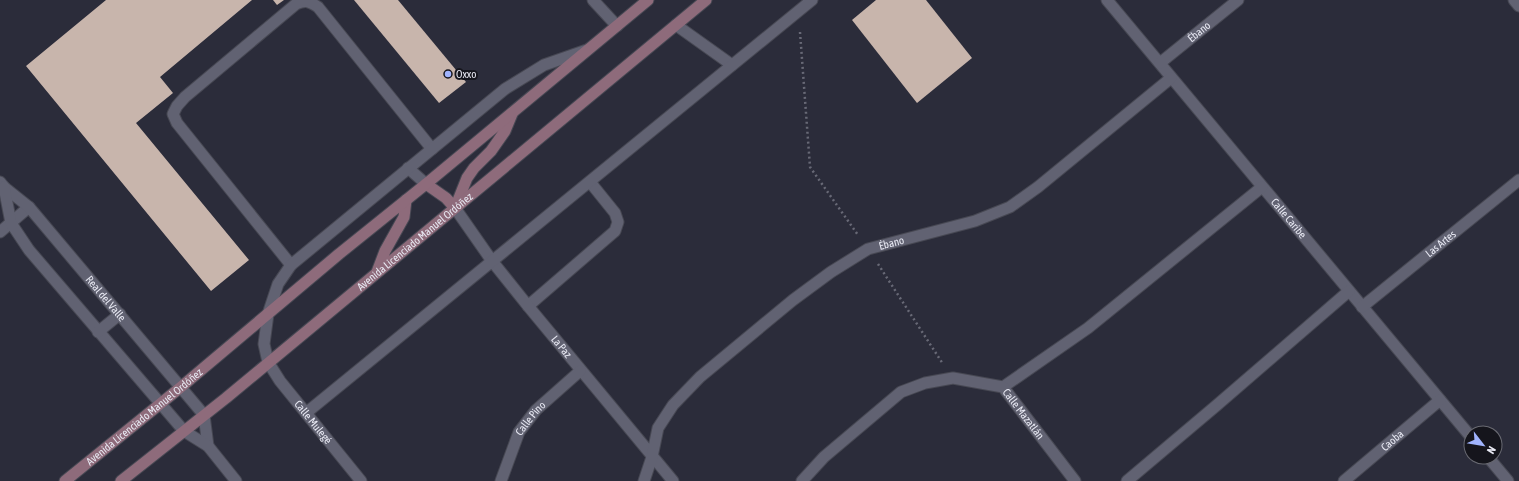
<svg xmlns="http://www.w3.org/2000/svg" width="1519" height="481" font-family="'Asap Condensed',sans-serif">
  <rect width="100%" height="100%" fill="#2b2c3a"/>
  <g fill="#c8b5ac">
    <path d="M106,0h146l-92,77 13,16 -37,30 113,137 -38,31 -185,-225z"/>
    <path d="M273,0h11l-7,5z"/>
    <path d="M354,0h44l68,82 -27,21z"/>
    <path d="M876,0h50l46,58 -55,45 -65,-83z"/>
  </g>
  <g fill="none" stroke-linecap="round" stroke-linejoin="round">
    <g stroke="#474853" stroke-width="13">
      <g id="service">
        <path d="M593,0l24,26"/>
        <path d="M408,168l18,16"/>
        <path d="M291,265l-114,-142 -4,-9 4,-8 8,-9 111,-93c10,-4 13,-3 22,3l114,142"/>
        <path d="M528,306l87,-75 3,-9 -3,-9 -25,-31"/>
        <path d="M268,314l10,-30 13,-19 214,-176 39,-24 43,-15"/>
        <path d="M204,415l4,31"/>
        <path d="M184,431l24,15 28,35"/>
      </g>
    </g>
    <g stroke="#474853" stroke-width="13">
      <g id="minor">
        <path id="s1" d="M1107,0l364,437"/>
        <path d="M1514,0l5,6"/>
        <path d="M676,25l56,40"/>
        <path id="s2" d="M1160,63l78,-63"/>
        <path id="s3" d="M455,208l37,53 36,45 145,175"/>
        <path d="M0,232l29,-25"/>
        <path id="s4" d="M1362,307l157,-127"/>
        <path id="s5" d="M268,314l-4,30 4,18 12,19 81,100"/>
        <path d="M1003,387l85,-59 174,-141"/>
        <path d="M306,413l506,-413"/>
        <path d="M1488,457l20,24"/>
        <path id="s6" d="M501,481l18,-49 17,-22 44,-39"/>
        <path id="s7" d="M644,481l8,-24 6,-29 15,-23 27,-28 93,-77 38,-28 37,-23 107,-28 35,-14 28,-20 133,-109"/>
        <path id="s8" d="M802,481l22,-24 77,-65 24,-9 28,-5 50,9 72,94"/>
        <path d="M1127,481l90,-76 132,-114"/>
        <path id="s9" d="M1344,481l96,-81"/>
      </g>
    </g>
    <g stroke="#474853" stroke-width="13">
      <g id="tertiary">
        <path id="s10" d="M0,182l4,5 25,20 175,208"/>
        <path d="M4,187l7,36 18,27 155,181"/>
        <path d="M98,332l22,-18"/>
      </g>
    </g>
    <g stroke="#474853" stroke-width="13">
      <g id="secondary">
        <path d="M426,184l20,14 9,10 12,-30 7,-10 17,-17 14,-20 7,-17"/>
        <path d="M377,272l8,-21 19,-34 2,-17"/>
        <path id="s11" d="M65,481l116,-94 158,-133 87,-70 222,-184"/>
        <path id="s12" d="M121,481l105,-83 480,-398"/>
      </g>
    </g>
    <g stroke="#686976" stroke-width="2.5" stroke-dasharray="2 3" stroke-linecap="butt">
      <path d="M800,32l10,135 48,68"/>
      <path d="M878,264l65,100"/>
    </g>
    <use href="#service" stroke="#616272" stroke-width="11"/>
    <use href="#minor" stroke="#616272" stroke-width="11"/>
    <use href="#tertiary" stroke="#616272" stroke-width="11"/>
    <use href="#secondary" stroke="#8e6b7b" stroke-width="11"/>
  </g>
  <circle fill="#a0b3fd" stroke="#15151c" stroke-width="1.5" cx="448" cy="74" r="4"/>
  <g text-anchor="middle" stroke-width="4" stroke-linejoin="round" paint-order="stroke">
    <g font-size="11" fill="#e8e9f3" stroke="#15151c">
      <text dy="4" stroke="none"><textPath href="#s2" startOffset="50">Ébano</textPath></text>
      <text dy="4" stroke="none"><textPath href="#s1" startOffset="284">Calle Caribe</textPath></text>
      <text dy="4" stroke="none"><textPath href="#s12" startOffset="379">Avenida Licenciado Manuel Ordóñez</textPath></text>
      <text dy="4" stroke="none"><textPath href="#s7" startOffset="357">Ébano</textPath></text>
      <text dy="4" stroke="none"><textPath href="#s4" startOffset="101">Las Artes</textPath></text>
      <text dy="4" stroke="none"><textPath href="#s10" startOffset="158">Real del Valle</textPath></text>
      <text dy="4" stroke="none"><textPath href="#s3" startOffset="175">La Paz</textPath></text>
      <text dy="4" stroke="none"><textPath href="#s8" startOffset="272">Calle Mazatlán</textPath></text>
      <text dy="4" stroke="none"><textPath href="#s11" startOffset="102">Avenida Licenciado Manuel Ordóñez</textPath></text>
      <text dy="4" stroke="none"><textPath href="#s6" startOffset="70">Calle Pino</textPath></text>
      <text dy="4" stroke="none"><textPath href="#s5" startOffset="124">Calle Mulegé</textPath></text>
      <text dy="4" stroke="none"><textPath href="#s9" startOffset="63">Caoba</textPath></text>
    </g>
    <g font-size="11" fill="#e8e9f3" stroke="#15151c" text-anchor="start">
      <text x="456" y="78">Oxxo</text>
    </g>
  </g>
  <g transform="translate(1483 445) rotate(121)"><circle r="19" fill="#15151c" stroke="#696a72"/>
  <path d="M0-3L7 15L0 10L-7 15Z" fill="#a0b3fd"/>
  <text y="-6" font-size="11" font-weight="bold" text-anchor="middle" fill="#e8e9f3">N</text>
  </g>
</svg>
